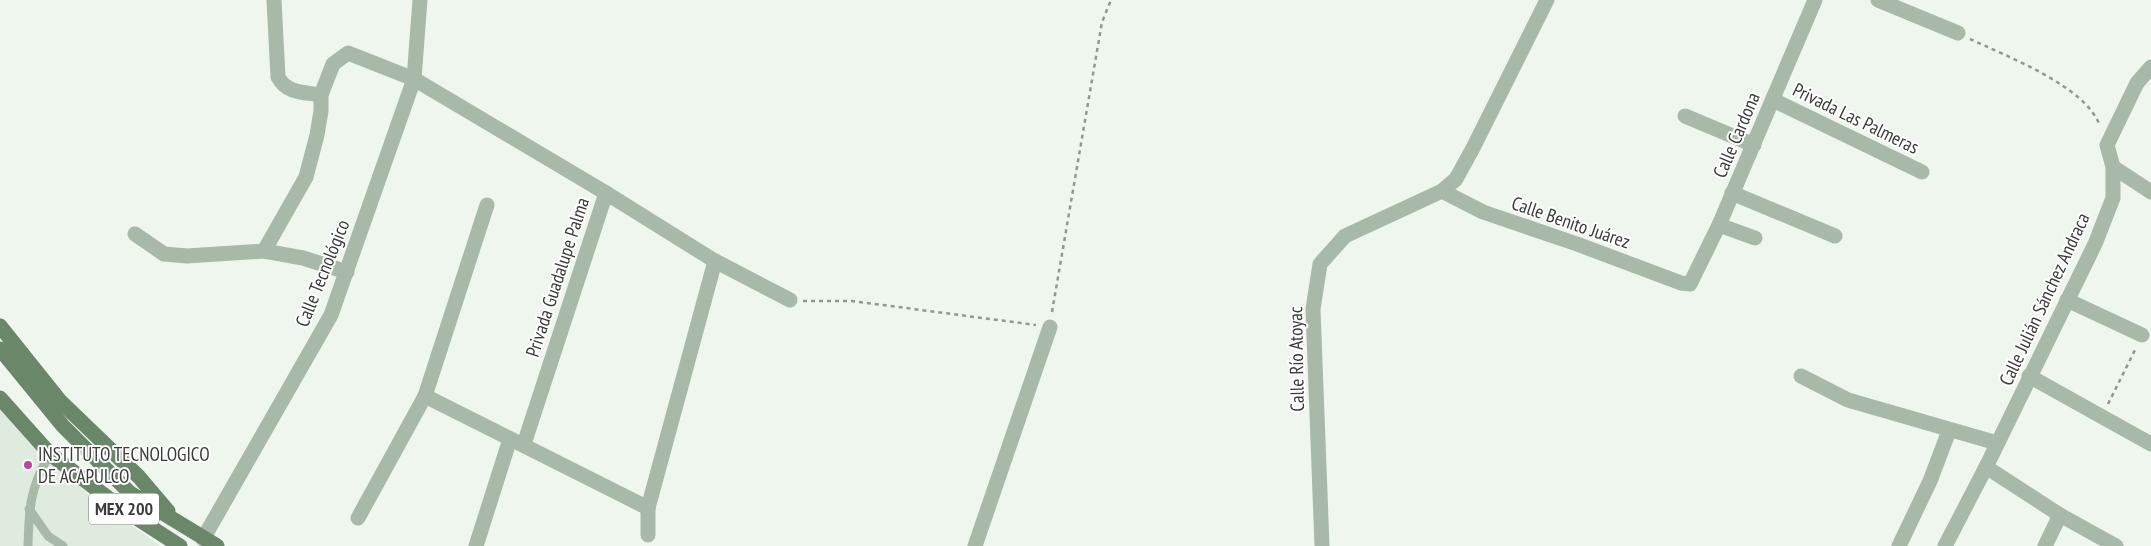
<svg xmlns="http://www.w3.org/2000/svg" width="2151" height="546" font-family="'PT Sans Narrow',sans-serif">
  <rect width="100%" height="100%" fill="#eef6ee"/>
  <path fill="#deebde" d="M0,408l85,84 75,54h-160z"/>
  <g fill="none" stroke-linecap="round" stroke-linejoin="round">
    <g stroke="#929792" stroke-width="2.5" stroke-dasharray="4 4" stroke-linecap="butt">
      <path d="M1970,39c36,17 116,47 130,87"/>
      <path d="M803,301h49l184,24"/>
      <path d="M1052,312l50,-290 9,-22"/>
      <path d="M2108,404l28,-56"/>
    </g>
    <g stroke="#a9b9a9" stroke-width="9">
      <path d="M29,509l19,27 15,10"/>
      <path d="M28,546c1,-38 2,-59 22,-92"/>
    </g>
    <g stroke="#a9b9a9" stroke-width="15">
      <path d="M274,0l4,77c9,17 26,15 43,18"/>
      <path d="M1878,0l80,33"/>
      <path d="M1773,100l149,72"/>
      <path d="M1685,116l69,29"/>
      <path d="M2113,167l38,25"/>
      <path d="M1442,191l41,21 94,32 104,39 9,1 29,-59 96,-225"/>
      <path d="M1732,193l103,43"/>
      <path d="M1719,225l36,13"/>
      <path d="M135,234l29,20 23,2 77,-5 39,7 44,14"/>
      <path d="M264,251l42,-74 11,-42 4,-24v-16l12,-31 15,-11 66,26 192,114 109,68 75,39"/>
      <path d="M2067,300l75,35"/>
      <path d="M1801,376l47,24 149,43"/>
      <path d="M2029,376l122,68"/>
      <path d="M425,396l223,112"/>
      <path d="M524,444l82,-251"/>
      <path d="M1986,467l74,48 56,31"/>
      <path d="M358,518l67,-122 62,-191"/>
      <path d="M648,535v-27l67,-247"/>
      <path d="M203,539l128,-224 83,-236 6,-79"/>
      <path d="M476,546l34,-107"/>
      <path d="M975,546l75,-219"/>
      <path d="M1322,546l-9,-237 7,-45 25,-28 97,-45 14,-12 17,-31 74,-148"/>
      <path d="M1899,546l31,-65 19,-50"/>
      <path d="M1945,546l41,-79 109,-223 18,-46v-31l-6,-22 30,-62 14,-16"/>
      <path d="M2045,546l15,-31"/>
    </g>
    <g stroke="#6a876a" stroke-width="15">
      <path d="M0,326l60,75 79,76 29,34"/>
      <path d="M0,349l63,77 67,67 87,53"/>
      <path d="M0,398l50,56 74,56 56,36"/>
    </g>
  </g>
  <circle fill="#bb459c" stroke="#fff" stroke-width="2" cx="28" cy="465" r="5"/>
  <g text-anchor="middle" stroke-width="4" stroke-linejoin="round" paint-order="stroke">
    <rect fill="#fff" stroke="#747674" stroke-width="1" x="89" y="493.5" width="70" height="31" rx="4"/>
    <g font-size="18" font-weight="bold" fill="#393c39">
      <text x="124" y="515">MEX 200</text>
    </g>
    <g font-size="19" fill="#393c39" stroke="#fff">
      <text transform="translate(1856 118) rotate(26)" y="7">Privada Las Palmeras</text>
      <text transform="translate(1736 135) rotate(-67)" y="7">Calle Cardona</text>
      <text transform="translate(1571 222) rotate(19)" y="7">Calle Benito Juárez</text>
      <text transform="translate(322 273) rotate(-68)" y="7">Calle Tecnológico</text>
      <text transform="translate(557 277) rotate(-72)" y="7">Privada Guadalupe Palma</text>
      <text transform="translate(2044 299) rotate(-65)" y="7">Calle Julián Sánchez Andraca</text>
      <text transform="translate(1296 359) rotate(-91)" y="7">Calle Río Atoyac</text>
    </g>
    <g font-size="19" fill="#393c39" stroke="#fff" text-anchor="start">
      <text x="38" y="461">INSTITUTO TECNOLOGICO<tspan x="38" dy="22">DE ACAPULCO</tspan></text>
    </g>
  </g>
</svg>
